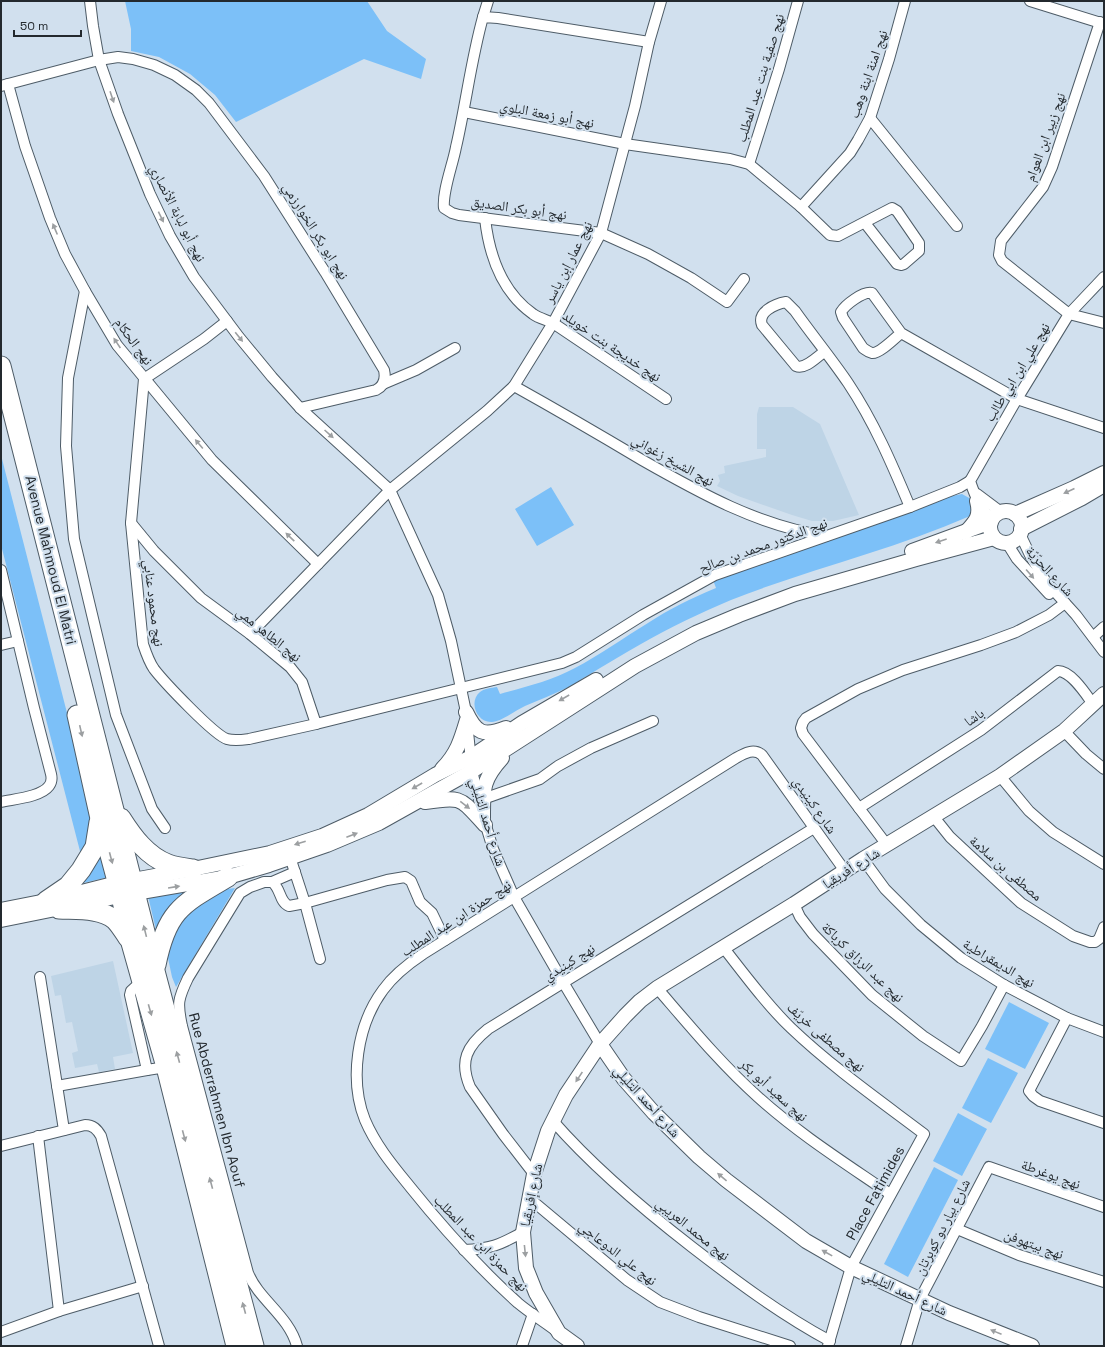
<svg xmlns="http://www.w3.org/2000/svg" width="1105" height="1347" font-family="'Space Grotesk','Noto Naskh Arabic',sans-serif">
  <rect width="100%" height="100%" fill="#d1e0ee"/>
  <g fill="#bed4e6">
    <path d="M759,407h34l27,17 39,91 -26,6h-21l-20,-6 -54,-19 -21,-10 3,-5 -2,-6 7,-2 -1,-7 42,-9v-8h-9v-35z"/>
    <path d="M113,961l20,92 -20,4 2,12 -16,3 -2,-8 -22,4 -3,-15 6,-2 -6,-29 -6,1 -5,-28 -6,1 -4,-20z"/>
  </g>
  <g fill="#7cc0f8">
    <path d="M125,1h242l20,30 39,28 -5,20 -57,-20 -128,63 -21,-27 -25,-21 -31,-17 -28,-6v-22z"/>
    <path d="M1,455l108,422 -35,8 7,-30 -80,-310z"/>
    <path d="M551,487l23,38 -37,21 -22,-37z"/>
    <path d="M962,494l9,5 3,9 -4,8c-77,34 -161,53 -239,84 -31,13 -60,27 -90,44 -18,10 -36,21 -54,32 -6,3 -12,8 -18,11 -15,7 -30,13 -44,19 -9,4 -24,16 -33,16 -15,1 -24,-20 -12,-30 5,-4 11,-4 17,-5l3,7c25,-7 51,-13 75,-26 25,-13 48,-30 73,-45 21,-14 44,-25 68,-35l-3,-8 234,-83z"/>
    <path d="M194,887l-37,47 -9,-38z"/>
    <path d="M235,888l-59,99 -4,-10 -4,-19 1,-14 17,-35 33,-19z"/>
    <path d="M1009,1002l40,21 -24,46 -40,-20z"/>
    <path d="M988,1058l30,15 -27,50 -29,-15z"/>
    <path d="M958,1113l29,16 -25,47 -29,-15z"/>
    <path d="M934,1167l24,13 -50,97 -24,-13z"/>
  </g>
  <g fill="none" stroke-linecap="round" stroke-linejoin="round">
    <g stroke="#4e5c67" stroke-width="12">
      <g id="street">
        <path d="M90,1l3,25 6,34 19,54 32,80 20,42 24,41 45,60 33,40 28,31 90,82 97,-79 27,-25 39,-63 48,-90 34,-127 14,-64 12,-41"/>
        <path d="M1030,1l74,23"/>
        <path d="M483,17l5,-16"/>
        <path d="M1100,22l-48,145 -9,20 -42,54 -2,14 3,6 67,53 35,9"/>
        <path d="M649,42l-151,-24 -15,-1c-12,43 -17,87 -27,130 -3,17 -14,45 -12,61l8,5 7,2 142,18 47,21 43,24 36,24 17,-23"/>
        <path d="M8,84l17,62 25,72 15,36 20,37 32,54 95,115 106,104"/>
        <path d="M1,86l98,-26 19,-3 15,2 21,6 21,10 21,15 13,13 55,73 61,96 59,98c2,9 0,16 -8,20l-76,18"/>
        <path d="M464,112l161,32 105,15 19,5 52,43 29,28 8,1 54,-28 5,3 22,32v8l-15,13 -3,1 -4,-1 -32,-41"/>
        <path d="M870,118l87,108"/>
        <path d="M749,164l30,-95 19,-68"/>
        <path d="M801,207l49,-54 8,-13 12,-22 19,-59 16,-58"/>
        <path d="M485,218c4,37 17,74 48,96 5,4 14,6 20,9l113,76"/>
        <path d="M85,291l-17,87 -2,68 8,93 42,176 36,94 13,19"/>
        <path d="M227,321l-23,18 -60,40 -13,144 12,121c3,9 6,18 11,25 10,13 60,66 73,70 7,2 14,1 22,0l67,-15"/>
        <path d="M901,333c-6,5 -22,21 -29,20 -4,-1 -6,-3 -9,-5l-20,-30 -2,-6c4,-7 22,-21 31,-19l29,40 116,66 87,29"/>
        <path d="M824,352c-7,5 -19,18 -28,14l-34,-41c-5,-13 13,-21 24,-23l9,9c17,24 36,47 53,72 26,39 44,81 62,124"/>
        <path d="M383,384l33,-14 39,-22"/>
        <path d="M514,386c43,24 86,49 128,74 58,33 117,66 184,76"/>
        <path d="M977,494l24,18"/>
        <path d="M992,519c-12,-11 -17,-23 -22,-38l47,-82 52,-85 35,-37"/>
        <path d="M131,523l23,28 47,47 49,36 40,33 12,15 14,42 246,-61 14,-6 67,-42 72,-40 195,-68 50,-20 10,-6"/>
        <path d="M1020,534l11,23 15,25 30,33 28,37"/>
        <path d="M1007,543l10,16 32,35"/>
        <path d="M1,570l33,138 17,66c1,4 1,8 -2,12 -8,11 -35,13 -48,16"/>
        <path d="M250,634l140,-144 48,105 13,46 15,71 6,59 8,32"/>
        <path d="M1093,637l11,-10"/>
        <path d="M1,645l17,-4"/>
        <path d="M1064,731l22,23 18,15"/>
        <path d="M1000,776l29,35 24,21 51,32"/>
        <path d="M483,799l57,-20 18,-13 33,-18 62,-27"/>
        <path d="M859,808l122,-78 77,-59c13,0 27,22 35,33"/>
        <path d="M934,817l16,20 71,66 52,33 17,6h5l4,-3 5,-12"/>
        <path d="M484,819l9,30 21,48 49,85 37,62"/>
        <path d="M887,845l-84,-111 -2,-6 2,-6 3,-4 52,-29 45,-19 78,-25 35,-13 33,-17 16,-12"/>
        <path d="M290,857l15,46 15,56"/>
        <path d="M863,859l22,30 36,36 40,33 43,27 63,33 37,14"/>
        <path d="M295,872l-23,10h-8l-14,5 -10,6 -52,85c-10,21 -11,25 -6,48l66,247c11,27 41,43 49,73"/>
        <path d="M272,882c9,6 7,20 17,24l16,-3 82,-23 18,-3 6,4 9,21 12,11 13,27"/>
        <path d="M794,904l6,13 13,17 59,61 51,41 38,25 21,-35 22,-41"/>
        <path d="M723,947c22,28 43,57 68,81 41,39 88,72 133,106l-73,133 -23,79"/>
        <path d="M40,977l24,153"/>
        <path d="M142,981l-11,10 -1,4 17,75 19,-3"/>
        <path d="M657,988c32,37 64,76 101,109 41,37 87,66 132,97"/>
        <path d="M1067,1018l-38,73 4,5 7,5 64,22"/>
        <path d="M57,1086l90,-16"/>
        <path d="M553,1121c41,47 90,88 139,126 44,34 88,67 138,94"/>
        <path d="M38,1136l21,175"/>
        <path d="M1,1146l84,-21c8,0 12,4 16,11l58,210"/>
        <path d="M534,1174l-31,-40 -33,-47c-11,-26 -3,-41 18,-58l326,-201"/>
        <path d="M529,1198l98,82 33,22 39,15 91,29"/>
        <path d="M957,1229l62,26 85,27"/>
        <path d="M464,1250c26,-1 36,-5 59,-18"/>
        <path d="M555,1330c-12,-9 -25,-17 -37,-27 -39,-35 -74,-74 -107,-115 -17,-21 -35,-42 -46,-68 -16,-40 -8,-95 18,-130 10,-14 25,-26 40,-36l313,-196c9,-5 18,-10 26,-3l83,116"/>
        <path d="M1,1332l58,-21 84,-25"/>
        <path d="M522,1346l11,-32"/>
        <path d="M906,1346l14,-47 69,-132 115,40"/>
      </g>
    </g>
    <g stroke="#4e5c67" stroke-width="16">
      <g id="secondary">
        <circle cx="1006" cy="527" r="16"/>
        <path d="M1015,514l59,-26 30,-15"/>
        <path d="M1021,529l61,-31 22,-13"/>
        <path d="M966,532c10,-11 15,-16 11,-31"/>
        <path d="M912,551l79,-29"/>
        <path d="M466,712c10,21 17,25 40,16"/>
        <path d="M442,769c15,-15 19,-29 25,-49"/>
        <path d="M425,802c38,-6 35,-4 60,23"/>
        <path d="M483,818c0,-29 -1,-38 19,-60"/>
        <path d="M1,910l45,-9 71,-18 76,-14 77,-16 52,-17 46,-21 67,-40 36,-18 51,-34 74,-43"/>
        <path d="M1,920l134,-27 93,-16 41,-12 58,-20 52,-22 93,-52 163,-105 61,-33 43,-18 56,-21 121,-35 78,-21"/>
        <path d="M600,1044l24,35 30,34 45,44 27,23 80,61 45,26 98,46 83,33"/>
        <path d="M577,1346l-18,-13 -23,-40 -10,-25 -3,-36 11,-58 14,-43 18,-36 34,-51 25,-28 15,-15 17,-13 137,-84 69,-45 137,-83 64,-45 40,-37"/>
      </g>
    </g>
    <g stroke="#4e5c67" stroke-width="21">
      <g id="highway">
        <path d="M1,366l154,605 99,375"/>
        <path d="M77,715l22,99 22,82 10,47 35,124 70,279"/>
        <path d="M121,818c12,19 26,38 47,46 8,3 17,4 25,5"/>
        <path d="M46,901l22,-15 13,-16 14,-23 4,-25"/>
        <path d="M59,909c17,1 42,-1 56,11 5,5 9,12 13,18"/>
        <path d="M156,965c11,-55 26,-61 72,-88"/>
      </g>
    </g>
    <use href="#street" stroke="#fff" stroke-width="10"/>
    <use href="#secondary" stroke="#fff" stroke-width="14"/>
    <use href="#highway" stroke="#fff" stroke-width="19"/>
  </g>
  <defs><path id="oneway-solid" d="M-6-.8H1V-3.2L6.5 0L1 3.2V.8H-6Z"/></defs>
  <g fill="#9c9fa1">
    <use href="#oneway-solid" transform="translate(112 97) rotate(71)"/>
    <use href="#oneway-solid" transform="translate(161 217) rotate(64)"/>
    <use href="#oneway-solid" transform="translate(55 229) rotate(-113)"/>
    <use href="#oneway-solid" transform="translate(239 337) rotate(51)"/>
    <use href="#oneway-solid" transform="translate(117 343) rotate(-124)"/>
    <use href="#oneway-solid" transform="translate(329 434) rotate(42)"/>
    <use href="#oneway-solid" transform="translate(199 444) rotate(-130)"/>
    <use href="#oneway-solid" transform="translate(1069 491) rotate(156)"/>
    <use href="#oneway-solid" transform="translate(290 537) rotate(-136)"/>
    <use href="#oneway-solid" transform="translate(941 541) rotate(161)"/>
    <use href="#oneway-solid" transform="translate(1030 574) rotate(49)"/>
    <use href="#oneway-solid" transform="translate(564 698) rotate(150)"/>
    <use href="#oneway-solid" transform="translate(81 731) rotate(77)"/>
    <use href="#oneway-solid" transform="translate(417 786) rotate(150)"/>
    <use href="#oneway-solid" transform="translate(465 805) rotate(38)"/>
    <use href="#oneway-solid" transform="translate(352 835) rotate(-21)"/>
    <use href="#oneway-solid" transform="translate(300 843) rotate(162)"/>
    <use href="#oneway-solid" transform="translate(111 858) rotate(75)"/>
    <use href="#oneway-solid" transform="translate(174 887) rotate(-9)"/>
    <use href="#oneway-solid" transform="translate(145 931) rotate(-104)"/>
    <use href="#oneway-solid" transform="translate(150 1010) rotate(74)"/>
    <use href="#oneway-solid" transform="translate(178 1057) rotate(-105)"/>
    <use href="#oneway-solid" transform="translate(579 1077) rotate(124)"/>
    <use href="#oneway-solid" transform="translate(184 1136) rotate(75)"/>
    <use href="#oneway-solid" transform="translate(722 1177) rotate(-140)"/>
    <use href="#oneway-solid" transform="translate(211 1183) rotate(-105)"/>
    <use href="#oneway-solid" transform="translate(525 1251) rotate(84)"/>
    <use href="#oneway-solid" transform="translate(827 1253) rotate(-151)"/>
    <use href="#oneway-solid" transform="translate(244 1308) rotate(-105)"/>
    <use href="#oneway-solid" transform="translate(996 1332) rotate(-158)"/>
  </g>
  <g text-anchor="middle" stroke-width="4" stroke-linejoin="round" paint-order="stroke">
    <g font-size="14" fill="#23292e" stroke="#d1e0ee">
      <text transform="translate(868 74) rotate(-71)" y="5">نهج امنة ابنة وهب</text>
      <text transform="translate(760 78) rotate(-73)" y="5">نهج صفية بنت عبد المطلب</text>
      <text transform="translate(547 114) rotate(11)" y="5">نهج أبو زمعة البلوي</text>
      <text transform="translate(1045 137) rotate(-70)" y="5">نهج زبير ابن العوام</text>
      <text transform="translate(519 208) rotate(8)" y="5">نهج أبو بكر الصديق</text>
      <text transform="translate(178 213) rotate(63)" y="5">نهج أبو لبابة الأنصاري</text>
      <text transform="translate(316 231) rotate(58)" y="5">نهج ابو بكر الخوارزمي</text>
      <text transform="translate(568 262) rotate(-63)" y="5">نهج عمار إبن ياسر</text>
      <text transform="translate(134 341) rotate(54)" y="5">نهج الحكام</text>
      <text transform="translate(612 346) rotate(34)" y="5">نهج خديجة بنت خويلد</text>
      <text transform="translate(1017 372) rotate(-59)" y="5">نهج علي ابن ابي طالب</text>
      <text transform="translate(673 460) rotate(29)" y="5">نهج الشيخ زغواني</text>
      <text transform="translate(763 545) rotate(-20)" y="5">نهج الدكتور محمد بن صالح</text>
      <text transform="translate(51 560) rotate(76)" y="5">Avenue Mahmoud El Matri</text>
      <text transform="translate(1050 571) rotate(47)" y="5">شارع الحرّيّة</text>
      <text transform="translate(154 603) rotate(83)" y="5">نهج محمود عنابي</text>
      <text transform="translate(269 634) rotate(39)" y="5">نهج الطاهر ممي</text>
      <text transform="translate(974 717) rotate(-35)" y="5">باشا</text>
      <text transform="translate(815 805) rotate(55)" y="5">شارع كينيدي</text>
      <text transform="translate(488 822) rotate(73)" y="5">شارع أحمد التليلي</text>
      <text transform="translate(851 868) rotate(-32)" y="5">شارع أفريقيا</text>
      <text transform="translate(1006 868) rotate(41)" y="5">مصطفى بن سلامة</text>
      <text transform="translate(456 918) rotate(-33)" y="5">نهج حمزة ابن عبد المطلب</text>
      <text transform="translate(569 962) rotate(-32)" y="5">نهج كينيدي</text>
      <text transform="translate(863 962) rotate(44)" y="5">نهج عبد الرزاق كرباكة</text>
      <text transform="translate(999 963) rotate(31)" y="5">نهج الديمقراطية</text>
      <text transform="translate(826 1037) rotate(41)" y="5">نهج مصطفى خريّف</text>
      <text transform="translate(774 1090) rotate(42)" y="5">نهج سعيد أبو بكر</text>
      <text transform="translate(217 1100) rotate(75)" y="5">Rue Abderrahmen Ibn Aouf</text>
      <text transform="translate(647 1101) rotate(48)" y="5">شارع أحمد التليلي</text>
      <text transform="translate(1051 1174) rotate(20)" y="5">نهج يوغرطة</text>
      <text transform="translate(875 1193) rotate(-61)" y="5">Place Fatimides</text>
      <text transform="translate(531 1195) rotate(-78)" y="5">شارع إفريقيا</text>
      <text transform="translate(942 1227) rotate(-63)" y="5">شارع بيار دو كوبرتان</text>
      <text transform="translate(693 1229) rotate(39)" y="5">نهج محمد العريبي</text>
      <text transform="translate(481 1243) rotate(46)" y="5">نهج حمزة ابن عبد المطلب</text>
      <text transform="translate(1034 1244) rotate(20)" y="5">نهج بيتهوفن</text>
      <text transform="translate(618 1253) rotate(38)" y="5">نهج علي الدوعاجي</text>
      <text transform="translate(905 1292) rotate(25)" y="5">شارع أحمد التليلي</text>
    </g>
  </g>
  <rect width="1105" height="1347" fill="none" stroke="#23292e" stroke-width="4"/>
  <path d="M14 30v6h67v-6" fill="none" stroke="#23292e" stroke-width="2"/>
  <text x="20" y="30" font-size="12" fill="#23292e" stroke="#d1e0ee" stroke-width="3" paint-order="stroke">50 m</text>
</svg>
